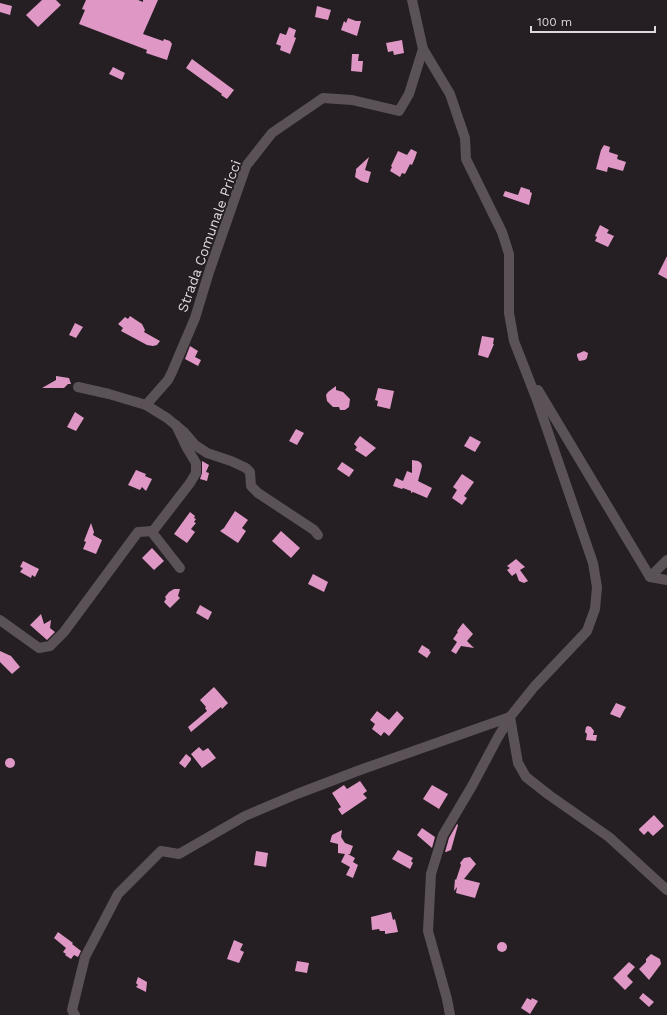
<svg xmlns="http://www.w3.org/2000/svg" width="667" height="1015" font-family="'Work Sans',sans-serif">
  <rect width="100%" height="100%" fill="#251e22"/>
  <g fill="#df98c6">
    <path d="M42,0h14l5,5 -23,22 -12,-12z"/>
    <path d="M86,0h52l5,2v-2h15l-15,34 20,7 1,-2 6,2 2,3 -5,16 -21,-7 1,-3 -68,-26 6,-14 -3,-1z"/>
    <path d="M0,3l12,3 -2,9 -10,-3z"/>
    <path d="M317,6l14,4 -3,10 -13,-3z"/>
    <path d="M348,18l8,3h5l-4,15 -16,-6 3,-9 2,2z"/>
    <path d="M289,27l7,3 -2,7 2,1 -6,16 -10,-4 1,-4 -5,-2 4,-11 6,2z"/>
    <path d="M402,40l2,13 -10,2 -1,-4 -5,1 -2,-9z"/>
    <path d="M352,54h7l-1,7h5l-1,11 -11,-1z"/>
    <path d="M192,59l42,31 -7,9 -6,-4 1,-1 -36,-26z"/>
    <path d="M113,67l12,6 -3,7 -13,-6z"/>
    <path d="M604,145l6,2 -1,5 9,3 -1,4 9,3 -3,9 -15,-4 -1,5 -11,-3 5,-19z"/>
    <path d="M411,149l6,3 -2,6 -3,7 -2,-1 -5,10 -3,-1 -2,4 -10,-6 2,-4 -1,-1 7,-15 9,4z"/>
    <path d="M369,157l-4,13 6,2 -3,11 -7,-2 -6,-4 1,-6v-2z"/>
    <path d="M521,187l9,3v2l2,1 -3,12 -26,-9 2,-5 13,4z"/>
    <path d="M600,225l9,5 -2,3 7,3 -6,11 -13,-6 2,-4 -2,-1z"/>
    <path d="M667,256v23l-9,-5z"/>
    <path d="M130,316l12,8 3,6 -1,2 16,9 -3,4 -4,1 -6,-1 -26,-14 2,-3 -5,-4 7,-7 3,2z"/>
    <path d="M75,323l8,4 -7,11 -7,-3z"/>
    <path d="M482,336l12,2 -1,6h1l-6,14 -10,-3z"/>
    <path d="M190,346l8,5 -3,6 6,3 -3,6 -13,-7z"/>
    <path d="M584,351l4,2 -1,5 -2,2 -6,1 -2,-5v-2z"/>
    <path d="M56,376l13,2 2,6h-3l-4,4h-22l14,-8z"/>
    <path d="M336,386v4l7,2 7,7 -1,8 -4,3h-5l-1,-3h-6l-6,-6 -1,-6 2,-3z"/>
    <path d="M378,388l16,3 -4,18 -13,-3 1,-5 -3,-1z"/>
    <path d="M75,412l9,6 -8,13 -9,-4z"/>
    <path d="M296,429l8,4 -7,12 -8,-4z"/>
    <path d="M360,436l16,12 -10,9 -11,-7 2,-3 -3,-3z"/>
    <path d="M470,436l11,6 -6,10 -11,-6z"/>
    <path d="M412,460l6,1 3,2 1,3 -4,15 14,7 -5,10 -14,-6 -2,1v-2l-8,-3 -1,1 -9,-3 3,-8 7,3 4,-10 5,2z"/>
    <path d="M202,461l7,4 -3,7 3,1 -2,8 -7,-2 2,-6z"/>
    <path d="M342,462l12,8 -5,7 -12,-8z"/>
    <path d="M136,470l10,4 -1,2 7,3 -6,12 -4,-4 -2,3 -12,-5z"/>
    <path d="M462,474l12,8 -10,14 3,2 -5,7 -10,-7 5,-8 -4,-3z"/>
    <path d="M235,511l13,9 -6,8 4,3 -8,12 -18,-12 4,-3z"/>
    <path d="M190,512l5,4 -1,2 2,1 -2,3 2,1 -5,6 4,3 -8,11 -13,-9z"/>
    <path d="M91,523l3,9 -1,3 9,5 -6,14 -13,-5 3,-7 -2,-1z"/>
    <path d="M281,531l19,17 -9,10 -19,-17z"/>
    <path d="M152,548l12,13 -10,9 -12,-12z"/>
    <path d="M516,559l9,8 -5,3 8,11 -4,2 -5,-2 -3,-8 -4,3 -5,-6 3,-2 -3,-2z"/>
    <path d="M23,561l16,8 -4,8 -3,-2 -1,3 -11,-6 3,-4 -3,-1z"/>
    <path d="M313,574l15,8 -4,10 -16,-8z"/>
    <path d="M174,589h6l-2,7 2,2 -10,10 -6,-6 2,-3 -1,-2 4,-5z"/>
    <path d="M200,605l12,7 -4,8 -12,-7z"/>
    <path d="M41,614l3,10 7,-4 -1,8 5,4 -8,8 -17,-15z"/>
    <path d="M463,623l10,11 -6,7 7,7 -13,-2 -5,8 -5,-3 6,-9 -4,-3 5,-7 -1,-1z"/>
    <path d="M422,645l8,5 -1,1 2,1 -4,6 -9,-6z"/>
    <path d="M0,651l11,5 9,11 -8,7 -12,-12z"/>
    <path d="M214,687l14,16 -6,6 -1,-2 -30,25 -3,-5 19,-16 -2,-3 1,-1 -6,-7z"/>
    <path d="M616,703l10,4 -6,11 -10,-4z"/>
    <path d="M377,711l12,9 8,-9 7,7 -15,18 -5,-4 -3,4 -9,-7 3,-5 -5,-4z"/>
    <path d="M588,726l3,1 3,4 -1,4h4l-1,6 -10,-1 1,-6 -2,-2 1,-5z"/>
    <path d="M199,747l4,4 5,-3 8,10 -14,10 -11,-14z"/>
    <path d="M186,754l5,4v2l-6,8 -6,-5z"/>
    <circle cx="10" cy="763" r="5"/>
    <path d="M360,781l7,10 -4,3 4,4 -25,17 -4,-6 3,-2 -9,-14 12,-8 3,4z"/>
    <path d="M432,785l16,9 -9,15 -16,-10z"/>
    <path d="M654,815l10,11 -11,10 -5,-5 -4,4 -5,-5v-1z"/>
    <path d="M457,824l1,1 -7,25 -5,2h-1l4,-14z"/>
    <path d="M422,828l13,9 -3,11 -15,-13z"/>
    <path d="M342,830l-1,7 4,6 8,3 -3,8h-2l7,4 -2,4 5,3 -5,13 -7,-3 4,-8 -9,-5 4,-8 -7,-1v-9l-8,-2 2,-7z"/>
    <path d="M398,850l15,8 -2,3 2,2 -3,6 -18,-10z"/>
    <path d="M256,851l12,2 -2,14 -12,-2z"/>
    <path d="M470,857l6,7 -12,15 16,4 -5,15 -19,-5 1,-6 -3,4 1,-12 1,1 5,-15 -1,-2 4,-5z"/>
    <path d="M391,912l2,8 2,-1 3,13 -13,2v-3h-5l-1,-2 -7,1 -1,-13z"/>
    <path d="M58,932l15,11 -1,1 9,7 -3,6 -4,-2 -3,4 -6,-4 1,-1 -3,-2 3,-4 -12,-10z"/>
    <path d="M234,940l9,4 -3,6 4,2 -5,11 -12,-4z"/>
    <circle cx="502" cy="947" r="5"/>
    <path d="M651,954l9,5 1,5 -12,16 -10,-11 7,-7v-3z"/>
    <path d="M297,961l12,2 -2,10 -12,-2z"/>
    <path d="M629,962l6,5 -8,9 6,6 -8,8 -12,-12z"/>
    <path d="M138,977l9,5 -1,10 -10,-5 2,-2 -2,-2z"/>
    <path d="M643,993l11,9 -5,5 -10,-9z"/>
    <path d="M527,998l4,2 1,-2 6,3 -8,13 -9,-6z"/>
  </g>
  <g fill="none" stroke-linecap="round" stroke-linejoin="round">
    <g stroke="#5a5257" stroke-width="10">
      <path d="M412,0l11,49 27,45 15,44 1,21 36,73 7,22v59l5,28 23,59 56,163 4,24 -2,22 -8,22 -53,56 -24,30 -13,22 -25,47 -29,49 -12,39 -3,57 19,68 3,16"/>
      <path d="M78,387l31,7 37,11 21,13 17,14 11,13 12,8 24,8 15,7 4,4 1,14 7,7 56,37 4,5"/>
      <path d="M538,390l112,187 17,3"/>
      <path d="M146,405l22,-25 4,-8 23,-54 14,-46 37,-106 26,-33 51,-35 29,2 47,11 10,-17 14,-45"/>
      <path d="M151,531l29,37"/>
      <path d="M650,577l17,-17"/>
      <path d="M0,620l39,28 11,-2 14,-14 74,-100 15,-1 37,-48 6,-10v-10l-9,-15 -11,-23"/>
      <path d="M75,1015l-3,-5 13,-53 33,-63 43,-43 18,3 66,-38 52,-22 63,-24 150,-53 8,46 8,14 23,18 60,42 58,53"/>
    </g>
  </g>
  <g text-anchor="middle" stroke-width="4" stroke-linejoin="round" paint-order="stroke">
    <g font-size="14" fill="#ded9dc" stroke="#251e22">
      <text transform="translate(209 236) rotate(-70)" y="5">Strada Comunale Pricci</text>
    </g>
  </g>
  <path d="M531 26v6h124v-6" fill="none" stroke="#ded9dc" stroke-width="2"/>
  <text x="537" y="26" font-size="12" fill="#ded9dc" stroke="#251e22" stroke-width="3" paint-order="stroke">100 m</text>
</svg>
